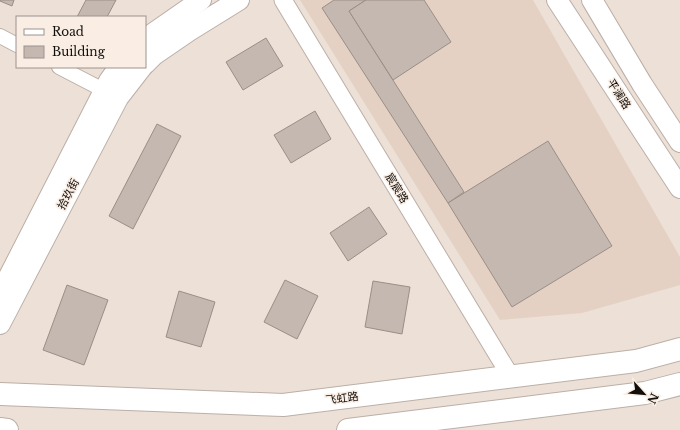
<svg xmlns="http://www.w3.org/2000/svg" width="680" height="430" font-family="'Libre Baskerville','Noto Sans SC',serif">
  <rect width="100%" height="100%" fill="#ece0d7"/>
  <path fill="#e4d1c4" d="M300,0h233l147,257v28l-98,28 -82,7z"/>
  <g fill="#c4b8b0" stroke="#9a8e86">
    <path d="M0,0h14l-2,6 -12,-5z"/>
    <path d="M86,0h30l-9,17h-30z"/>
    <path d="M334,0h32l-17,11 115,181 -16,11 -126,-195z"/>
    <path d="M366,0h58l27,42 -58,38 -44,-69z"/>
    <path d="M266,38l17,28 -40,24 -17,-28z"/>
    <path d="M315,111l16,28 -40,24 -17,-28z"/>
    <path d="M157,124l24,12 -48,93 -24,-13z"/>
    <path d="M548,141l64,105 -100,61 -64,-104z"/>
    <path d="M369,207l18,27 -39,27 -18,-28z"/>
    <path d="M285,280l33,16 -21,43 -33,-17z"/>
    <path d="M373,281l37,6 -8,47 -37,-7z"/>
    <path d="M67,285l41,15 -24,65 -41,-15z"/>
    <path d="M179,291l36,11 -14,45 -35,-10z"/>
  </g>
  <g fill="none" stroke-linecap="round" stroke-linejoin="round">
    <g stroke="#bbafa7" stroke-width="16">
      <g id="minor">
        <path d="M0,36l17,9"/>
        <path d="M59,67l54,28"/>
      </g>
    </g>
    <g stroke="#bbafa7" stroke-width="19">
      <path id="tertiary" d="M283,0l228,377"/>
    </g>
    <g stroke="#bbafa7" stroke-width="22">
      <g id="secondary">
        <path d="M557,0l123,188"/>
        <path d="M592,0l50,84 38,58"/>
        <path d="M145,39l56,-39"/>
        <path d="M145,64l9,-9 35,-24 50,-31"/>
        <path d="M0,294l109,-213 10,-14"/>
        <path d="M0,324l118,-226 24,-31"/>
      </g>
    </g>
    <g stroke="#bbafa7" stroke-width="24">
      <g id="primary">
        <path d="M0,394l283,11 353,-44 44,-12"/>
        <path d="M0,429l7,1"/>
        <path d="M348,430l297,-37 35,-9"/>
      </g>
    </g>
    <use href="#minor" stroke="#fff" stroke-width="14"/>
    <use href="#tertiary" stroke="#fff" stroke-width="17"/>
    <use href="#secondary" stroke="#fff" stroke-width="20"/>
    <use href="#primary" stroke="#fff" stroke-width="22"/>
  </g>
  <g text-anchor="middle" stroke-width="3" stroke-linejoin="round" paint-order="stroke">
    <g font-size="11" fill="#120e0b" stroke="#f9ede4">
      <text transform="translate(619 94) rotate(57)" y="4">平澜路</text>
      <text transform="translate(397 188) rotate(59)" y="4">宸宸路</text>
      <text transform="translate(68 194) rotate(-62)" y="4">拾玖街</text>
      <text transform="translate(342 398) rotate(-7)" y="4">飞虹路</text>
    </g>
  </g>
  <rect x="16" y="16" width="130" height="52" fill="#f9ede4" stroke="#9d948d"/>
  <rect x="24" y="29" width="20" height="6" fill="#ffffff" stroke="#9d948d"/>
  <text x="52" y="36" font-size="12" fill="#120e0b">Road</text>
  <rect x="24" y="46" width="20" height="12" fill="#c4b8b0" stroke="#9d948d"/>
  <text x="52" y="56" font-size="12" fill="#120e0b">Building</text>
  <g transform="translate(644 394) rotate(117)" stroke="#f9ede4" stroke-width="3" paint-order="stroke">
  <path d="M0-3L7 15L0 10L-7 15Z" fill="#120e0b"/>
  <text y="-6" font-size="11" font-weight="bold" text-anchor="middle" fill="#120e0b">N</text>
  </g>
</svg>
